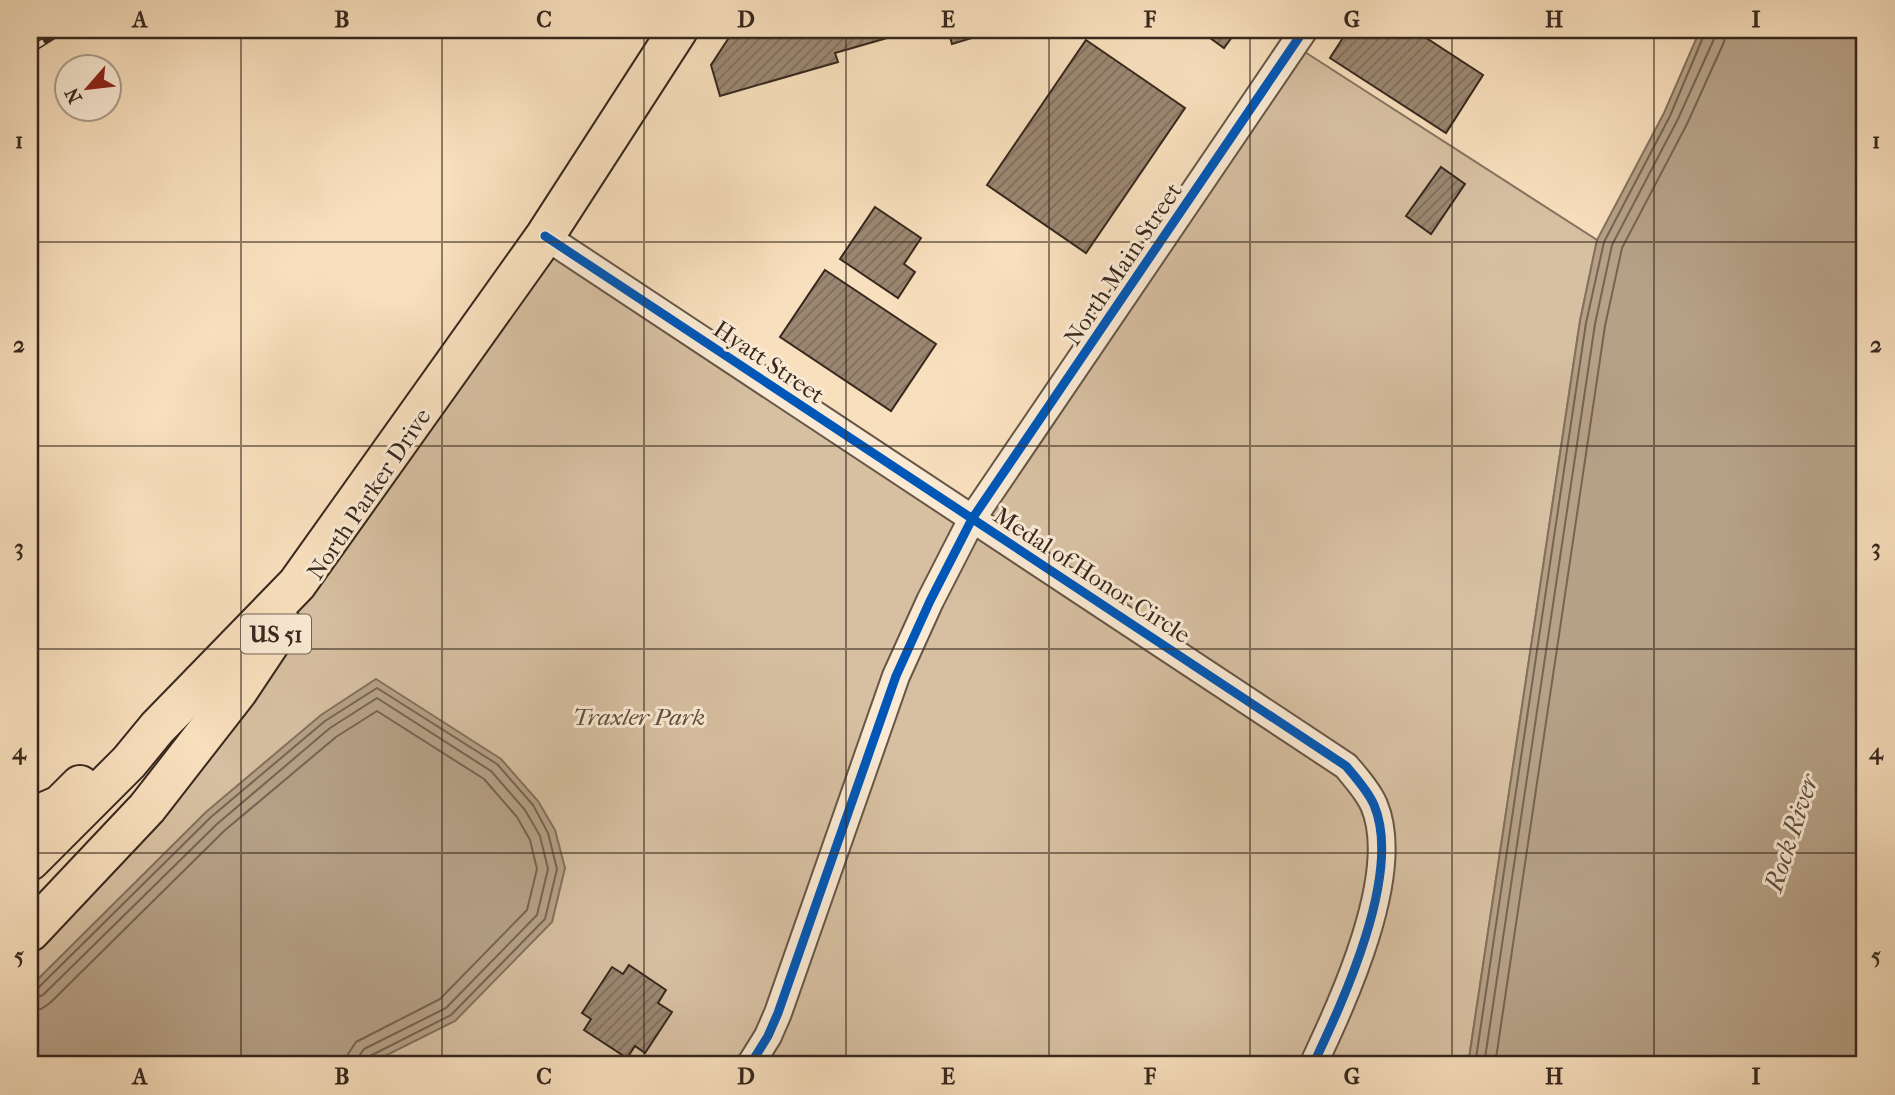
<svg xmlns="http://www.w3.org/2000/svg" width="1895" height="1095" font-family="'IM FELL French Canon',serif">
  <defs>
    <pattern id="building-hatch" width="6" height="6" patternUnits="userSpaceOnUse" patternTransform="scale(1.75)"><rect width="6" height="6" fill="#9b8771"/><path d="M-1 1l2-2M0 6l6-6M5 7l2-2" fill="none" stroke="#7f6e5c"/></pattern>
  </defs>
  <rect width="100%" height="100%" fill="#f8dfbd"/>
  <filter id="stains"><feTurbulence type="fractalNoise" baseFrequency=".00286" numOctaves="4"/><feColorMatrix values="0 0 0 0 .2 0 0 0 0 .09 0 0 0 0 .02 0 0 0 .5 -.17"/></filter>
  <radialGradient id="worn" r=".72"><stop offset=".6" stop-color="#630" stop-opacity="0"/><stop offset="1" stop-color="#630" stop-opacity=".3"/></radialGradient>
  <path fill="#d7c0a2" stroke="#877460" stroke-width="2" d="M1294,45l303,195 -17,81 -112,744h-1438v-129l117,-128 398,-572 427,283z"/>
  <g fill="#b6a187" stroke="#83715d" stroke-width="2">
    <path d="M1700,30h165v1035h-397l112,-744 17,-81 67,-127z"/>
    <path d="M376,679l125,80 37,42 17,29 10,38 -13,54 -97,99 -88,44h-337v-78l176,-175 115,-97z"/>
  </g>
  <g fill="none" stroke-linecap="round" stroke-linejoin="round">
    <g stroke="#766452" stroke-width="2">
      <path d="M30,991l7,-2 174,-172 114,-96 52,-33 120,76 36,41 15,28 9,36 -12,50 -94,96 -81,41 -4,9"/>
      <path d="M30,1000l13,-5 174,-171 113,-96 47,-30 114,73 34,39 15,26 8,33 -11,46 -91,93 -82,41 -5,7 -2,9"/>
      <path d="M30,1011l11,-2 9,-6 174,-172 112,-94 41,-26 107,68 33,38 13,23 7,29 -10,41 -87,89 -84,43 -8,12 -2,11"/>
      <path d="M1475,1065l111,-742 18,-81 66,-126 36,-86"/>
      <path d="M1484,1065l111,-741 17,-79 66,-126 36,-80 1,-9"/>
      <path d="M1495,1065l110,-739 17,-78 65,-124 37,-82 2,-12"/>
    </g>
  </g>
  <g fill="url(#building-hatch)" stroke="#37281e" stroke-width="2">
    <path d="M734,30h181l-80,23 3,9 -118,34 -9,-31z"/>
    <path d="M948,30h37l-3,5 -30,9z"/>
    <path d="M1199,30h38l-13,18z"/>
    <path d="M1348,30h66l69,45 -37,58 -116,-75z"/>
    <path d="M1086,40l99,68 -99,145 -99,-68z"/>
    <path d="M1441,167l24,17 -34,50 -25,-18z"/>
    <path d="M875,207l46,31 -17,26 11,8 -17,26 -58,-39z"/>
    <path d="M825,270l111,74 -45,67 -111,-74z"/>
    <path d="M629,965l37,25 -8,13 14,9 -27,41 -10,-7 -8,12 -43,-28 7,-11 -9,-6 30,-46 11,7z"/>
  </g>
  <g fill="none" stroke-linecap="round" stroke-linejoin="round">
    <g stroke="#675646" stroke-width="30">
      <g id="minor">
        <path d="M545,236l801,530c10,12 22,25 28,39 29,68 -31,196 -61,260"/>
        <path d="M750,1065l18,-29 10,-23 118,-337 34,-75 42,-82 332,-489"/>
      </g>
    </g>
    <g stroke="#37281e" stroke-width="42">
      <g id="primary">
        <path d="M30,818l30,-13 20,-20"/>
        <path d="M30,861l99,-99 28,-34 140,-144 248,-348 133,-206"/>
        <path d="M30,932l117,-124 91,-117 44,-66"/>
      </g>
    </g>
    <use href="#minor" stroke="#faead4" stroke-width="26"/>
    <use href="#primary" stroke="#f8dfbd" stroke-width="38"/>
    <g stroke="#37281e" stroke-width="8">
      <path id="rail" d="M30,50l32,-20"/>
    </g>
    <use href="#rail" stroke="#faead4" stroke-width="5" stroke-dasharray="16" stroke-linecap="butt"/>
    <g stroke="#faead4" stroke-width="13">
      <g id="cycleway">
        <path d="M545,236l801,530c10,12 22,25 28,39 29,68 -31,196 -61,260"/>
        <path d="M750,1065l18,-29 10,-23 118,-337 34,-75 42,-82 332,-489"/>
      </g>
    </g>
    <use href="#cycleway" stroke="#0057b8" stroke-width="9"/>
  </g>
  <path fill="none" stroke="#37281e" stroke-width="2" stroke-opacity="0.55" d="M241,30v1035M442,30v1035M644,30v1035M846,30v1035M1049,30v1035M1250,30v1035M1452,30v1035M1654,30v1035M30,242h1835M30,446h1835M30,649h1835M30,853h1835"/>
  <g text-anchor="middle" stroke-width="6" stroke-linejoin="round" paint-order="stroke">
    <rect fill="#faead4" stroke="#726255" stroke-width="2" x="241" y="614.5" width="70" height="39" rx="5"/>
    <g font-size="23" font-weight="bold" fill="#37281e">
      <text x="276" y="642">US 51</text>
    </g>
    <g font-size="24" fill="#37281e" stroke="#faead4">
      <text transform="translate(1123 264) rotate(-56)" y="8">North Main Street</text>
      <text transform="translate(769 362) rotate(34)" y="8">Hyatt Street</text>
      <text transform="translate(369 494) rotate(-56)" y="8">North Parker Drive</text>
      <text transform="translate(1092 575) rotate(33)" y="8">Medal of Honor Circle</text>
    </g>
    <g font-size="24" font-style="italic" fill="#5f4e3f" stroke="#faead4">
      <text x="639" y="725">Traxler Park</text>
    </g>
    <g font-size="26" font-style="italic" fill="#5d4c3e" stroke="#faead4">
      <text transform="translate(1791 833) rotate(-72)" y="9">Rock River</text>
    </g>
  </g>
  <rect width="1895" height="1095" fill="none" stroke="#f8dfbd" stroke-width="77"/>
  <g transform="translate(88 88) rotate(242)"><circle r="33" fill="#faead4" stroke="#ac9c8b" stroke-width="2"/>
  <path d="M0-5L12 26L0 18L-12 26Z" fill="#8f2418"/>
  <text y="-10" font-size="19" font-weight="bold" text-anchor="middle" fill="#37281e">N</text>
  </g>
  <rect x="38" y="38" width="1818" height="1018" fill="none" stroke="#37281e" stroke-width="2.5"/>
  <g font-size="23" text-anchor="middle" font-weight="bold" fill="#37281e">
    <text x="140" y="27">A</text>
    <text x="342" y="27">B</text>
    <text x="544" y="27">C</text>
    <text x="746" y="27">D</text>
    <text x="948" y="27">E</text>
    <text x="1150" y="27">F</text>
    <text x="1352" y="27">G</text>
    <text x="1554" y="27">H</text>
    <text x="1756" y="27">I</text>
    <text x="19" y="148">1</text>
    <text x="1876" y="148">1</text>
    <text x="19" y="352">2</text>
    <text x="1876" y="352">2</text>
    <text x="19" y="555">3</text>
    <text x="1876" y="555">3</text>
    <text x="19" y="759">4</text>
    <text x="1876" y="759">4</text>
    <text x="19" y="963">5</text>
    <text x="1876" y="963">5</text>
    <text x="140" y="1084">A</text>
    <text x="342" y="1084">B</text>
    <text x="544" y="1084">C</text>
    <text x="746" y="1084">D</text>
    <text x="948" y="1084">E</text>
    <text x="1150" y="1084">F</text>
    <text x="1352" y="1084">G</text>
    <text x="1554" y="1084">H</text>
    <text x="1756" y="1084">I</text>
  </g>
  <rect width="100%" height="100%" filter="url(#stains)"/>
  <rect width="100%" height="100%" fill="url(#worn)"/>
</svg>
